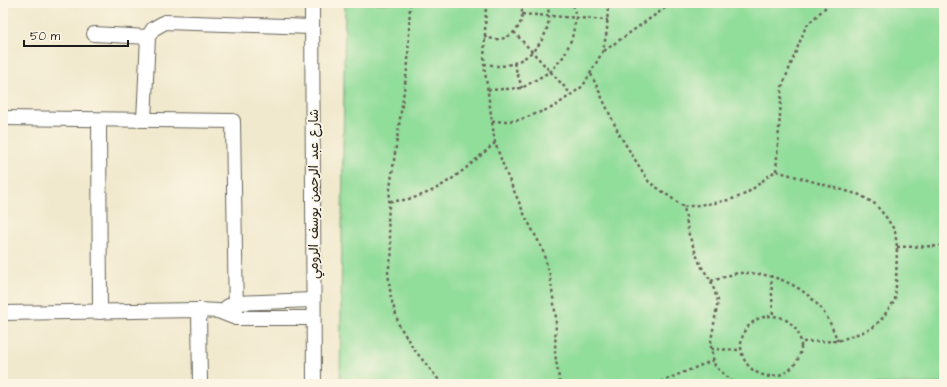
<svg xmlns="http://www.w3.org/2000/svg" width="947" height="387" font-family="'Architects Daughter','Playpen Sans Arabic',sans-serif">
  <rect width="100%" height="100%" fill="#fcf5e5"/>
  <filter id="ink" filterUnits="userSpaceOnUse"><feTurbulence type="fractalNoise" baseFrequency=".025" numOctaves="2"/><feDisplacementMap in="SourceGraphic" scale="8" xChannelSelector="R" yChannelSelector="G"/><feConvolveMatrix kernelMatrix="1 2 1 2 8 2 1 2 1" color-interpolation-filters="sRGB"/></filter>
  <filter id="wash" filterUnits="userSpaceOnUse"><feTurbulence type="fractalNoise" baseFrequency=".012" numOctaves="4" result="noise"/><feDisplacementMap in="SourceGraphic" scale="16" xChannelSelector="R" yChannelSelector="G"/><feGaussianBlur stdDeviation="0.9" result="paint"/><feColorMatrix in="noise" values="0 0 0 0 0 0 0 0 0 0 0 0 0 0 0 0 0 1.4 0 .05"/><feComposite in="paint" operator="in"/></filter>
  <g filter="url(#wash)">
    <rect width="100%" height="100%" fill="#f1e9cd"/>
    <path fill="#91dd9a" stroke="#567c5b" d="M345,3h599v381h-604z"/>
  </g>
  <g filter="url(#ink)">
    <g fill="none" stroke-linecap="round" stroke-linejoin="round">
      <g stroke="#67645a" stroke-width="16">
        <g id="minor">
          <path d="M312,3l2,381"/>
          <path d="M94,34l54,3"/>
          <path d="M3,118l230,3 3,197"/>
          <path d="M99,120l1,192"/>
          <path d="M144,120l4,-83 5,-8 12,-7 147,5"/>
          <path d="M227,307l8,-4 78,-3"/>
          <path d="M199,310l1,74"/>
          <path d="M3,313l196,-3 19,1 18,7h77"/>
        </g>
      </g>
      <g stroke="#67645a" stroke-width="2.5" stroke-dasharray="3 3" stroke-linecap="butt">
        <path d="M410,3l-2,60 -18,125 -2,34 4,30 -4,20 3,26 8,27 14,23 25,31v5"/>
        <path d="M486,3l-2,61 11,79 12,32 18,41 17,32 8,28 6,42 -1,36 5,30"/>
        <path d="M522,14l86,6"/>
        <path d="M514,32l57,62"/>
        <path d="M484,37c5,1 11,3 16,2 16,-2 28,-21 19,-36"/>
        <path d="M604,51l68,-48"/>
        <path d="M514,63l8,25"/>
        <path d="M484,64c5,0 11,2 15,2 26,-1 50,-24 50,-51 0,-4 -2,-8 -2,-12"/>
        <path d="M591,74l28,60 30,48 35,25 5,28 7,19 5,12 10,15 7,20 -7,40v8l4,17 20,18"/>
        <path d="M488,90l34,-2 29,-17 13,-15 8,-18 4,-20 -3,-15"/>
        <path d="M492,122l27,-2 35,-13 29,-21 20,-35 4,-21 1,-27"/>
        <path d="M776,171l6,-84 24,-61 22,-21 6,-2"/>
        <path d="M390,201c43,0 75,-32 105,-58"/>
        <path d="M684,207c19,-3 41,-4 59,-12 12,-6 21,-17 33,-24l84,24 15,9 11,13 9,14 2,16 -1,39 -1,14 -14,20 -10,9 -33,12 -37,1"/>
        <path d="M897,247l47,-1"/>
        <path d="M771,275l2,41"/>
        <path d="M711,281c10,-2 21,-8 30,-8 33,-1 67,14 85,43 5,7 8,17 12,25"/>
        <circle cx="771" cy="346" r="30"/>
        <path d="M711,349l30,1"/>
        <path d="M655,384l59,-24"/>
        <path d="M768,384v-7"/>
      </g>
      <use href="#minor" stroke="#fff" stroke-width="14"/>
    </g>
  </g>
  <g text-anchor="middle" stroke-width="3.5" stroke-linejoin="round" paint-order="stroke">
    <g font-size="13" fill="#1c1c1c" stroke="#fcf5e5">
      <text transform="translate(313 194) rotate(-90)" y="5">شارع عبد الرحمن يوسف الرومي</text>
    </g>
  </g>
  <rect width="947" height="387" fill="none" stroke="#fcf5e5" stroke-width="16"/>
  <path d="M24 40v6h104v-6" fill="none" stroke="#1c1c1c" stroke-width="2"/>
  <text x="30" y="40" font-size="12" fill="#1c1c1c" stroke="#fcf5e5" stroke-width="3" paint-order="stroke">50 m</text>
</svg>
